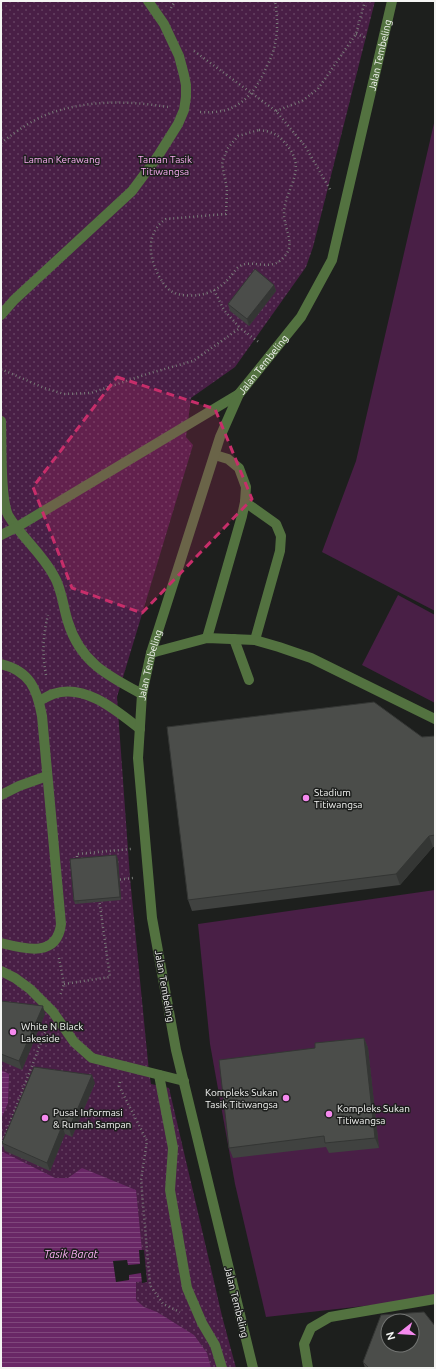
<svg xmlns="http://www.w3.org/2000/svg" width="436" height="1369" font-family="Ubuntu,sans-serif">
  <defs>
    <pattern id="park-dots" width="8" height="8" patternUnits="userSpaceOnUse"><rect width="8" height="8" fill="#491f46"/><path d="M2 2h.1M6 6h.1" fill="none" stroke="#644061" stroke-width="1.8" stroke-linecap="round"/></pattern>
    <pattern id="water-rules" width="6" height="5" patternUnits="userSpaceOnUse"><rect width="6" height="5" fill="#692766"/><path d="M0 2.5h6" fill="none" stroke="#7f477c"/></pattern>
  </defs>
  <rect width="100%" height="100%" fill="#1d1f1d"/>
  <g fill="#491f46">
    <path d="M435,119v492l-113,-59 34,-91z"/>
    <path d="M398,595l37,20v88l-73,-38z"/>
    <path d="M435,890v408l-169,19 -31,-133 -25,-140 -12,-120z"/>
  </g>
  <path fill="url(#park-dots)" d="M1,1h374l-62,246 -7,20 -71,100 -44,31 -5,39 7,8 -76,252 13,181 19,194 2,12 18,4 53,228 14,52h-235z"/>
  <g fill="url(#water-rules)">
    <path d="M1,1070l8,4 -1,29 -7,16z"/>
    <path d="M1,1151l54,27h13l14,-10 54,22 9,91 -9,1v18l8,7 13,5 37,23 13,18 4,15h-210z"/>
  </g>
  <path fill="#1d1f1d" d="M139,1250h5l3,32 -5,1 -1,-10 -12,2v5l-13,2 -3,-21 14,-1 1,5 12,-1z"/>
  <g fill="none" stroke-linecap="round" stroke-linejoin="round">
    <g stroke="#787a78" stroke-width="2.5" stroke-dasharray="1 3" stroke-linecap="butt">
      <path d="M171,8l4,-7"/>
      <path d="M356,34l11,4"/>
      <path d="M194,51l82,60 29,35 26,45"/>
      <path d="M276,111l26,-10 16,-12 38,-55 9,-33"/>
      <path d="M200,112c35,3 53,-14 66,-44 5,-10 9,-19 10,-30 2,-12 1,-25 -1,-37"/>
      <path d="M259,130c11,1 19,4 26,13 25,27 -1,45 -1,71 0,13 10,28 3,39 -14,22 -33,5 -47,13 -4,2 -7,8 -10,11 -8,10 -19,16 -31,18 -7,1 -17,1 -24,-2 -6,-2 -10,-7 -13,-12 -13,-19 -18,-48 4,-62l60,-5 1,-25 -5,-25 2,-7 4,-9 10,-12z"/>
      <path d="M1,143c17,-13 35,-26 56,-32 36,-11 74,-10 111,-4"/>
      <path d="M214,290l10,20 16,18 20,15"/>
      <path d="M1,369l43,19 20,6 27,-1 56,-19 46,-13 47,-33"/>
      <path d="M46,675c-4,-20 -3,-40 2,-60"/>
      <path d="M77,861v-7l54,-5"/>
      <path d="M116,880l17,-2"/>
      <path d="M59,958l5,26 -4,12"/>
      <path d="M64,984l46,-7 -11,-78"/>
      <path d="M120,1082l-1,4 28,55 -6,39 9,105 13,19 17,8"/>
      <path d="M1,1145l45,-115"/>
    </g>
    <g stroke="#537240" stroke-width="10">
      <path d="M1,315l13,-15 118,-109 26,-35 20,-32 6,-14 2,-13v-12l-2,-10 -5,-19 -15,-32 -16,-23"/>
      <path d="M1,421c1,23 -1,76 7,94 13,22 34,38 46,61 8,13 9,31 14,46 12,40 40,54 74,72"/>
      <path d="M245,502l31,22 5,12 -1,15 -25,89"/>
      <path d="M1,535l16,-8 222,-133"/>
      <path d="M207,638l35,-122 3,-14 1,-15 -7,-19 -11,-9 -13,-4"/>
      <path d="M234,639l15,41"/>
      <path d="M151,653l56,-15 48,2 24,7 32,11 124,61"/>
      <path d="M1,664c29,7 36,25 41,52l19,208c-4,34 -36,25 -60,19"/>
      <path d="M39,701c4,-2 9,-5 14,-7 32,-11 64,17 87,35"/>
      <path d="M1,795l18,-9 28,-10"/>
      <path d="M1,971l14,7 15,11 23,23 21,30 18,16 92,23"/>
      <path d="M159,1075l14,73 -3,42 17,98 15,35 13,22 7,23"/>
      <path id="s1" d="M253,1368l-77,-318 -24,-132 -14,-160 4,-64 9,-41 69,-216 19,-43 62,-77 31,-57 60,-259"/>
      <path d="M308,1368l-4,-24 7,-16 19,-11 105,-18"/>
    </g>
  </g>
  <g fill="#404240">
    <path d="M274,285l2,6 -27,35 -19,-15 -2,-7z"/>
    <path d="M435,736v111h-2l-33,38 -208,26 -4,-11 234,-163z"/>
    <path d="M116,855l2,4 3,41 -46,4 -1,-3z"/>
    <path d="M1,1001l44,13 -23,56 -21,-9z"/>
    <path d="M364,1038l4,10 11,100 -50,5 -3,-6 -93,11 -4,-10 86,-100z"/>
    <path d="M95,1083l-23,54 -7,-3 -15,37 -45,-20 -3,-8z"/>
    <path d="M363,1362l72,6h-70z"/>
  </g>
  <g fill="#343634">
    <path d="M274,285l2,6 -27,35 -2,-7z"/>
    <path d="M429,836l4,11 -33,38 -4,-11z"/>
    <path d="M116,855l2,4 3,41 -1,-3z"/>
    <path d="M43,1006l2,8 -23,56 -3,-9z"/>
    <path d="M364,1038l4,10 11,100 -4,-10z"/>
    <path d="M92,1075l3,8 -23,54 -3,-8z"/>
    <path d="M62,1126l3,8 -15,37 -3,-8z"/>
  </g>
  <g fill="#4b4d4a" stroke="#343634" fill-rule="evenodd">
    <path d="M255,269l19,16 -27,34 -19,-15z"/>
    <path d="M374,702l48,35 13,-1v99l-6,1 -33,38 -208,26 -21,-173z"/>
    <path d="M116,855l4,42 -46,4 -4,-42z"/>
    <path d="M1,1001l42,5 -24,55 -18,-7z"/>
    <path d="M364,1038l11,100 -50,5 -1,-7 -95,12 -10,-88 96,-12v-5z"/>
    <path d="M34,1067l58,8 -23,54 -7,-3 -15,37 -45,-20z"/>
    <path d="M424,1312l11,14v42h-66l-6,-6 18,-47zM388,1321h24v24h-24z"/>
  </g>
  <path fill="#c72e6a" fill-opacity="0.2" stroke="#c72e6a" stroke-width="3" stroke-dasharray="8 5" stroke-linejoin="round" d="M117,377l98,32 37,90 -110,114 -70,-25 -39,-101z"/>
  <g fill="#f589ee" stroke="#1d1f1d" stroke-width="1.5">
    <circle cx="306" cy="798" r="4"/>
    <circle cx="13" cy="1032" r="4"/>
    <circle cx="286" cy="1098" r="4"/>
    <circle cx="329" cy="1114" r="4"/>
    <circle cx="45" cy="1118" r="4"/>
  </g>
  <g text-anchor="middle" stroke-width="3" stroke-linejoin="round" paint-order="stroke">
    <g font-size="10" fill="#f4f5f3" stroke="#1d1f1d">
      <text dy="4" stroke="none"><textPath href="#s1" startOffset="1376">Jalan Tembeling</textPath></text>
      <text dy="4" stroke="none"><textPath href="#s1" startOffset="1040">Jalan Tembeling</textPath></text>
      <text dy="4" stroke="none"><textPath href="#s1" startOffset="716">Jalan Tembeling</textPath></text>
      <text transform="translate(165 986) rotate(80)" y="4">Jalan Tembeling</text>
      <text transform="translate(237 1302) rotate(76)" y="4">Jalan Tembeling</text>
    </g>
    <g font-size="10" fill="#f7abf0" stroke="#1d1f1d">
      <text x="62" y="163">Laman Kerawang</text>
      <text x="165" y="163">Taman Tasik<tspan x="165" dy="12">Titiwangsa</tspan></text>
    </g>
    <g font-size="10" fill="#f4f5f3" stroke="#1d1f1d" text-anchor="start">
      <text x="314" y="796">Stadium<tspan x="314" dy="12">Titiwangsa</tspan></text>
      <text x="21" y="1030">White N Black<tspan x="21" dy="12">Lakeside</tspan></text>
      <text x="278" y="1096" text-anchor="end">Kompleks Sukan<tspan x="278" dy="12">Tasik Titiwangsa</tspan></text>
      <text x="337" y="1112">Kompleks Sukan<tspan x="337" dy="12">Titiwangsa</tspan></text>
      <text x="53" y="1116">Pusat Informasi<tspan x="53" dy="12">&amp; Rumah Sampan</tspan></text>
    </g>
    <g font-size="11" font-style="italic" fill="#fbaff4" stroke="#1d1f1d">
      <text x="71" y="1258">Tasik Barat</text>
    </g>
  </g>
  <rect width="436" height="1369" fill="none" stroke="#f4f5f3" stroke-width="4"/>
  <g transform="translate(400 1333) rotate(253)"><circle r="19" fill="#1d1f1d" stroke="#737573"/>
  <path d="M0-3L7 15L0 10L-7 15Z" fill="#f589ee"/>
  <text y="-6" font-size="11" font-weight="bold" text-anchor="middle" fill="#f4f5f3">N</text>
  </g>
</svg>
